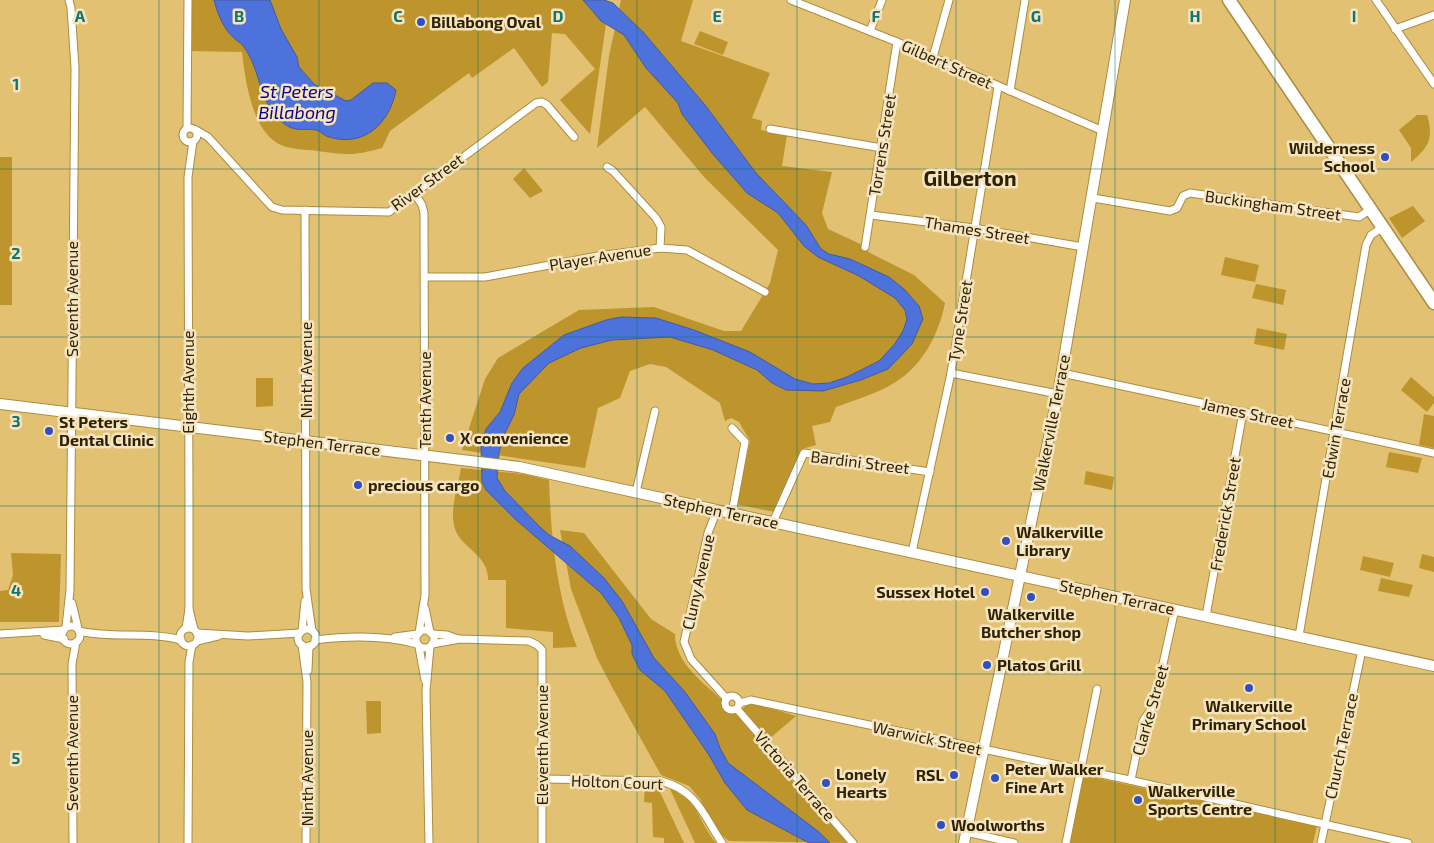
<svg xmlns="http://www.w3.org/2000/svg" width="1434" height="843" font-family="'Exo 2',sans-serif">
  <rect width="100%" height="100%" fill="#e2c173"/>
  <g fill="#bd952c">
    <path d="M189,0h394l23,24 -16,110 -30,-34 35,-31 -30,-35 -13,-1 -4,49 -6,5 -28,-39 -42,30 -3,-5 -79,58 -8,17c-29,8 -35,7 -64,3 -13,-2 -30,-1 -41,-8 -26,-16 -32,-65 -35,-91l-54,-1z"/>
    <path d="M621,0h72l-12,41 89,32 -18,45 10,3 -1,9 26,5 -5,31 50,6 -10,41 6,16 41,19 -1,4 46,23 31,28c-6,31 -23,64 -51,80 -18,11 -39,17 -58,24l-6,15 -18,4 4,19 -14,4 -28,63 -38,-8 14,-63 -11,-19 -8,-4 -6,3 -5,-18 -54,-36 -16,-3 -20,7 -10,27 -22,10 -13,60 -123,-18 23,-71 13,-21 81,-48 75,-3 70,24h17l29,-48 8,-33 -73,-72 -60,-71 -48,41 12,-92z"/>
    <path d="M700,31l28,11 -5,13 -29,-11z"/>
    <path d="M1417,115h10c7,22 2,33 -16,47v-14l-12,-18z"/>
    <rect x="0" y="157" width="12" height="148"/>
    <path d="M524,168l19,23 -13,7 -17,-19z"/>
    <path d="M1413,206l12,15 -23,17 -13,-20z"/>
    <path d="M1225,257l34,8 -4,17 -34,-7z"/>
    <path d="M1256,284l30,6 -3,15 -31,-7z"/>
    <path d="M1257,328l30,6 -3,16 -30,-6z"/>
    <path d="M1411,377l23,20v6l-7,9 -26,-22z"/>
    <path d="M256,378h17v28l-17,1z"/>
    <path d="M1424,414l10,2v32l-15,-3z"/>
    <path d="M1389,452l33,6 -4,15 -32,-6z"/>
    <path d="M461,468l62,6 26,6c2,55 7,115 28,167l-24,1v-16l-47,-4v-48h-18c1,-25 -27,-32 -33,-51 -6,-20 3,-41 6,-61z"/>
    <path d="M1086,471l28,6 -2,13 -28,-6z"/>
    <path d="M560,530l24,3 67,86 24,15c0,29 28,48 48,67l4,10 9,2 59,71 54,59 -120,-2 -10,-8 -19,-34 -11,-13 -28,-11 -49,-88 -15,-29 -26,-69z"/>
    <path d="M11,553l50,1 -2,68h-59v-31l8,-1 5,-15z"/>
    <path d="M1422,554l12,3v15l-15,-4z"/>
    <path d="M1363,556l31,7 -4,14 -30,-7z"/>
    <path d="M1381,578l32,7 -4,12 -31,-6z"/>
    <path d="M366,701h15v32l-14,1z"/>
    <path d="M747,704l13,1 36,11 -28,24 -24,-25 -2,-5z"/>
    <path d="M1083,775l234,51 -4,17h-246z"/>
    <path d="M645,786l14,4 25,53h-20v-5l-11,-1 -1,-34 -8,-1z"/>
    <path d="M669,787c33,18 28,33 47,56h-21z"/>
  </g>
  <g fill="#4e72db" stroke="#455a9a">
    <path d="M214,0h56l11,29 16,28 2,10 15,17 32,17 5,-1 22,-17h14l9,7c-6,33 -32,58 -67,47 -5,-1 -8,-6 -13,-7 -14,-2 -22,3 -35,-9 -23,-20 -20,-51 -37,-74 -4,-5 -10,-8 -14,-13 -8,-9 -13,-22 -16,-34z"/>
    <path d="M583,0h21l9,3 30,29 62,73 51,68 50,52 15,24 8,5 21,5 39,18 15,12 15,17 4,13 -11,25 -24,25 -27,11 -38,11 -37,-1 -14,-7 -15,-13 -44,-20 -43,-13 -58,3 -31,8 -32,15 -30,31 -5,21 -11,22 -4,16 -2,25 8,13 34,35 10,9 21,11 34,32 18,23 32,57 31,34 30,42 5,14 8,15 91,69 11,11h-21l-62,-33 -22,-27 -16,-28 -44,-64 -25,-21 -8,-16v-9l-13,-27 -18,-25 -86,-74 -29,-29 -4,-8 -1,-36 5,-17 14,-17 12,-29 11,-15 41,-33 42,-15 15,-3 35,1 38,12 56,22 45,27 18,5 16,-1 18,-6 32,-16 15,-16 9,-14 4,-12 -2,-9 -10,-12 -36,-22 -41,-19 -14,-11 -26,-33 -31,-20 -35,-40 -30,-39 -4,-11 -32,-35 -22,-33 -23,-14z"/>
  </g>
  <g fill="none" stroke-linecap="round" stroke-linejoin="round">
    <g stroke="#ac8c3e" stroke-width="9">
      <g id="street">
        <path d="M791,0l106,42 206,89"/>
        <path d="M1376,0l58,84"/>
        <path d="M1395,29l39,-14"/>
        <path d="M870,31l12,-31"/>
        <path d="M933,57l16,-57"/>
        <path d="M1010,91l15,-91"/>
        <circle cx="190" cy="135" r="7"/>
        <path d="M187,128l1,-128"/>
        <path d="M770,129l112,19"/>
        <path d="M196,130l12,7 64,70 10,3 107,2 147,-109 6,-1 5,3 27,32"/>
        <path d="M607,167l6,4 43,47 5,9 -1,21"/>
        <path d="M415,194l7,11 2,8 1,382 -6,38"/>
        <path d="M1093,198l77,13 7,-3 6,-12 7,-3 169,24 12,-8"/>
        <path d="M305,210l1,379 6,42"/>
        <path d="M871,215l103,13 109,19"/>
        <path d="M865,247l32,-205"/>
        <path d="M425,277h60l113,-21 62,-8 27,2 78,42"/>
        <path d="M951,373l107,21"/>
        <path d="M1062,373l372,80"/>
        <path d="M732,428l13,14 -13,71"/>
        <path d="M636,492l19,-81"/>
        <path d="M717,510l-9,23 -24,109 7,17 36,40"/>
        <path d="M773,522l31,-69 126,19"/>
        <path d="M912,552l39,-179 47,-286"/>
        <path d="M72,603l6,25"/>
        <path d="M425,608l5,24"/>
        <path d="M189,609l5,20"/>
        <path d="M1206,616l37,-204"/>
        <circle cx="71" cy="635" r="9"/>
        <path d="M66,627l4,-37 5,-522 -4,-60 -2,-8"/>
        <path d="M186,628l3,-19v-104l-1,-328 5,-36"/>
        <circle cx="189" cy="637" r="9"/>
        <circle cx="307" cy="638" r="9"/>
        <circle cx="425" cy="639" r="9"/>
        <path d="M79,631c34,8 68,0 102,9"/>
        <path d="M302,631l3,-30"/>
        <path d="M197,633l51,3 52,-3"/>
        <path d="M0,634l64,-4"/>
        <path d="M432,634l15,1 11,4"/>
        <path d="M44,635l20,4"/>
        <path d="M1299,636l67,-391 5,-10 12,-8"/>
        <path d="M395,637l23,-3"/>
        <path d="M315,640c33,-4 69,-5 102,4"/>
        <path d="M197,641l21,-5"/>
        <path d="M432,644l28,-5 69,2 8,4 5,5v193"/>
        <path d="M302,645l5,37 -1,161"/>
        <path d="M419,647l6,33"/>
        <path d="M308,670l1,-24"/>
        <circle cx="732" cy="703" r="7"/>
        <path d="M740,703l11,-3 374,79 283,64"/>
        <path d="M737,709l116,134"/>
        <path d="M543,779l118,2c37,10 42,34 61,62"/>
        <path d="M1131,780l12,-59 11,-16 21,-96"/>
        <path d="M966,832l48,11"/>
        <path d="M73,843l-1,-179 4,-22"/>
        <path d="M188,843l1,-181 3,-17"/>
        <path d="M429,843l-3,-152 4,-44"/>
        <path d="M1066,843l31,-154"/>
        <path d="M1321,843l41,-193"/>
      </g>
    </g>
    <g stroke="#ac8c3e" stroke-width="12">
      <g id="secondary">
        <path d="M0,404l519,63 915,199"/>
        <path d="M964,843l94,-449 67,-394"/>
      </g>
    </g>
    <g stroke="#ac8c3e" stroke-width="15">
      <path id="highway" d="M1229,0l205,303"/>
    </g>
    <use href="#street" stroke="#fff" stroke-width="7"/>
    <use href="#secondary" stroke="#fff" stroke-width="10"/>
    <use href="#highway" stroke="#fff" stroke-width="12"/>
  </g>
  <path fill="none" stroke="#0f766e" stroke-width="1" stroke-opacity="0.55" d="M159,0v843M319,0v843M478,0v843M637,0v843M797,0v843M956,0v843M1115,0v843M1275,0v843M0,169h1434M0,337h1434M0,506h1434M0,674h1434"/>
  <g fill="#2f50c0" stroke="#f5e4bf" stroke-width="2">
    <circle cx="421" cy="22" r="5"/>
    <circle cx="1385" cy="157" r="5"/>
    <circle cx="49" cy="431" r="5"/>
    <circle cx="450" cy="438" r="5"/>
    <circle cx="358" cy="485" r="5"/>
    <circle cx="1006" cy="541" r="5"/>
    <circle cx="985" cy="592" r="5"/>
    <circle cx="1031" cy="597" r="5"/>
    <circle cx="987" cy="665" r="5"/>
    <circle cx="1249" cy="688" r="5"/>
    <circle cx="954" cy="775" r="5"/>
    <circle cx="995" cy="778" r="5"/>
    <circle cx="826" cy="783" r="5"/>
    <circle cx="1138" cy="800" r="5"/>
    <circle cx="941" cy="825" r="5"/>
  </g>
  <g text-anchor="middle" stroke-width="5" stroke-linejoin="round" paint-order="stroke">
    <g font-size="16" font-weight="bold" fill="#2f2201" stroke="#f5e4bf" text-anchor="start">
      <text x="431" y="28">Billabong Oval</text>
      <text x="1375" y="154" text-anchor="end">Wilderness<tspan x="1375" dy="18">School</tspan></text>
      <text x="59" y="428">St Peters<tspan x="59" dy="18">Dental Clinic</tspan></text>
      <text x="460" y="444">X convenience</text>
      <text x="368" y="491">precious cargo</text>
      <text x="1016" y="538">Walkerville<tspan x="1016" dy="18">Library</tspan></text>
      <text x="975" y="598" text-anchor="end">Sussex Hotel</text>
      <text x="1031" y="620" text-anchor="middle">Walkerville<tspan x="1031" dy="18">Butcher shop</tspan></text>
      <text x="997" y="671">Platos Grill</text>
      <text x="1249" y="712" text-anchor="middle">Walkerville<tspan x="1249" dy="18">Primary School</tspan></text>
      <text x="1005" y="775">Peter Walker<tspan x="1005" dy="18">Fine Art</tspan></text>
      <text x="836" y="780">Lonely<tspan x="836" dy="18">Hearts</tspan></text>
      <text x="944" y="781" text-anchor="end">RSL</text>
      <text x="1148" y="797">Walkerville<tspan x="1148" dy="18">Sports Centre</tspan></text>
      <text x="951" y="831">Woolworths</text>
    </g>
    <g font-size="16" fill="#2f2201" stroke="#f5e4bf">
      <text transform="translate(947 64) rotate(24)" y="6">Gilbert Street</text>
      <text transform="translate(882 145) rotate(-81)" y="6">Torrens Street</text>
      <text transform="translate(427 182) rotate(-36)" y="6">River Street</text>
      <text transform="translate(1273 205) rotate(8)" y="6">Buckingham Street</text>
      <text transform="translate(977 230) rotate(9)" y="6">Thames Street</text>
      <text transform="translate(600 257) rotate(-9)" y="6">Player Avenue</text>
      <text transform="translate(72 299) rotate(-90)" y="6">Seventh Avenue</text>
      <text transform="translate(960 321) rotate(-81)" y="6">Tyne Street</text>
      <text transform="translate(306 370) rotate(-90)" y="6">Ninth Avenue</text>
      <text transform="translate(188 382) rotate(-90)" y="6">Eighth Avenue</text>
      <text transform="translate(425 400) rotate(-90)" y="6">Tenth Avenue</text>
      <text transform="translate(1248 413) rotate(12)" y="6">James Street</text>
      <text transform="translate(1051 423) rotate(-79)" y="6">Walkerville Terrace</text>
      <text transform="translate(1336 428) rotate(-80)" y="6">Edwin Terrace</text>
      <text transform="translate(322 443) rotate(7)" y="6">Stephen Terrace</text>
      <text transform="translate(860 462) rotate(7)" y="6">Bardini Street</text>
      <text transform="translate(721 511) rotate(12)" y="6">Stephen Terrace</text>
      <text transform="translate(1225 514) rotate(-80)" y="6">Frederick Street</text>
      <text transform="translate(698 582) rotate(-77)" y="6">Cluny Avenue</text>
      <text transform="translate(1117 597) rotate(12)" y="6">Stephen Terrace</text>
      <text transform="translate(1150 710) rotate(-74)" y="6">Clarke Street</text>
      <text transform="translate(927 738) rotate(12)" y="6">Warwick Street</text>
      <text transform="translate(542 745) rotate(-90)" y="6">Eleventh Avenue</text>
      <text transform="translate(1341 746) rotate(-78)" y="6">Church Terrace</text>
      <text transform="translate(72 753) rotate(-90)" y="6">Seventh Avenue</text>
      <text transform="translate(795 776) rotate(49)" y="6">Victoria Terrace</text>
      <text transform="translate(307 778) rotate(-90)" y="6">Ninth Avenue</text>
      <text transform="translate(617 782) rotate(2)" y="6">Holton Court</text>
    </g>
    <g font-size="18" font-style="italic" fill="#0b0088" stroke="#f5e4bf">
      <text x="297" y="98">St Peters<tspan x="297" dy="21">Billabong</tspan></text>
    </g>
    <g font-size="21" font-weight="bold" fill="#2f2201" stroke="#f5e4bf">
      <text x="970" y="186">Gilberton</text>
    </g>
  </g>
  <g font-size="16" text-anchor="middle" font-weight="bold" fill="#0f766e" stroke="#f5e4bf" stroke-width="5" stroke-linejoin="round" paint-order="stroke">
    <text x="80" y="22">A</text>
    <text x="239" y="22">B</text>
    <text x="398" y="22">C</text>
    <text x="558" y="22">D</text>
    <text x="717" y="22">E</text>
    <text x="876" y="22">F</text>
    <text x="1036" y="22">G</text>
    <text x="1195" y="22">H</text>
    <text x="1354" y="22">I</text>
    <text x="16" y="90">1</text>
    <text x="16" y="259">2</text>
    <text x="16" y="427">3</text>
    <text x="16" y="596">4</text>
    <text x="16" y="764">5</text>
  </g>
</svg>
